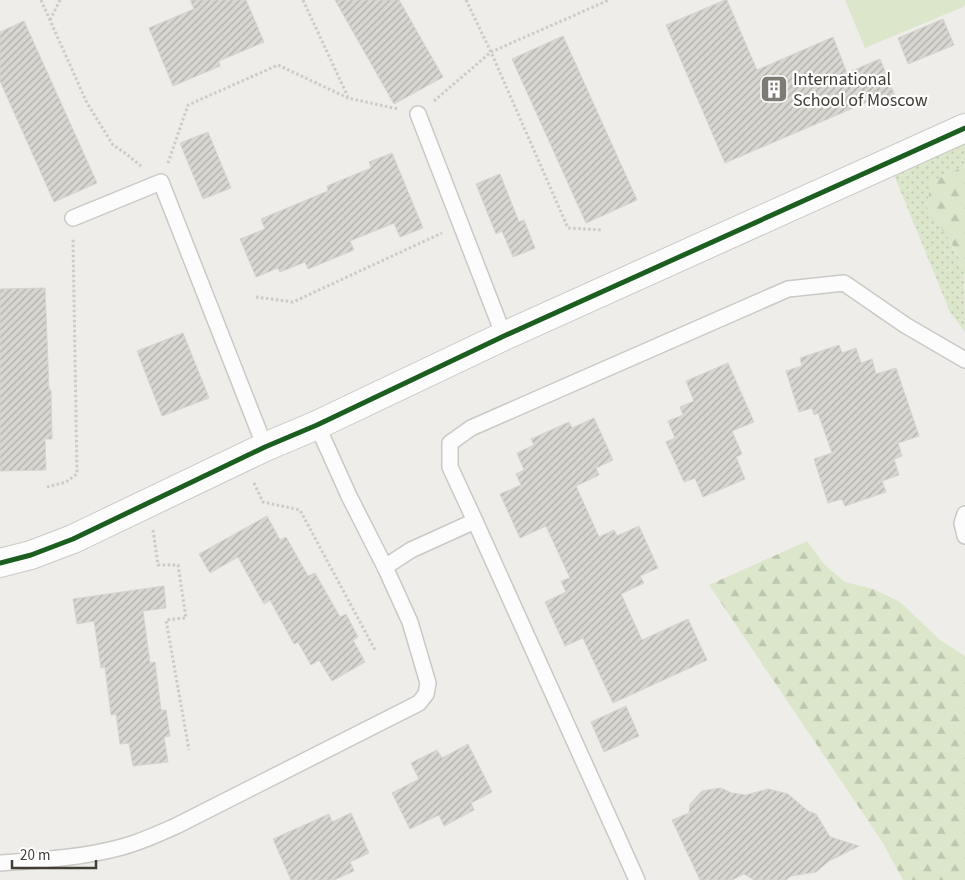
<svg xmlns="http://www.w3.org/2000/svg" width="965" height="880" font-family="'Source Sans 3',sans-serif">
  <defs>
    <pattern id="grass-dots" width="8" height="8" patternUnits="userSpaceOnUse" patternTransform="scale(1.25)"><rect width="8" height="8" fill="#dbe6cb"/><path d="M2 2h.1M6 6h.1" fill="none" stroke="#bdc6af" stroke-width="1.8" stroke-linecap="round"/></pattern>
    <pattern id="forest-firs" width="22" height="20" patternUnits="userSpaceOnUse" patternTransform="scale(1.25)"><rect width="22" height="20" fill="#dbe6cb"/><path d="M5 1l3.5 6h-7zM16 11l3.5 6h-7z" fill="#bdc6af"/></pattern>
    <pattern id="building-hatch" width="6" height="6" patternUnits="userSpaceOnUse" patternTransform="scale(1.25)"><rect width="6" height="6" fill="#d8d6d1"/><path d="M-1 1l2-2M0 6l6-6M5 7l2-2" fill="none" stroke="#b1afaa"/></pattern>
  </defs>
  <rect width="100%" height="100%" fill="#eeede9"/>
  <path fill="url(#grass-dots)" d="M965,142v24l-34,16 -4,25 20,29 17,32 1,64 -15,-20 -56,-137z"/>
  <g fill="url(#forest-firs)">
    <path d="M965,166v114c-3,-27 -23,-51 -38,-73l4,-25z"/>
    <path d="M807,541l17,23 21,18 28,7 27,13 40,38 25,16v224h-62l-20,-37 -174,-258z"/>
  </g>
  <path fill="#dbe6cb" d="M845,0h120v6l-100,42z"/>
  <g fill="url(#building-hatch)" stroke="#d6d4cf">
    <path d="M190,0h56l18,42 -45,19 1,5 -47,20 -24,-58 45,-19z"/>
    <path d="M335,0h64l44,77 -49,27z"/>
    <path d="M725,0h2l30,70 76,-33 14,36 33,-14 16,39 -22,9 -2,-7 -147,63 -59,-138z"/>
    <path d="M943,19l11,26 -46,19 -10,-26z"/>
    <path d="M24,21l73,162 -43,19 -54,-121v-49z"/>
    <path d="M563,36l74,164 -51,23 -74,-164z"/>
    <path d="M208,132l23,56 -28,11 -23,-56z"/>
    <path d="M392,153l31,75 -23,9 -6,-14 -44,18 4,9 -46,19 -3,-7 -25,10 -2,-4 -22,9 -16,-38 25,-10 -4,-10 67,-28 -1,-5 44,-18 -2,-6z"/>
    <path d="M500,174l19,48 5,-2 11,28 -22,9 -11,-26 -6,3 -20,-50z"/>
    <path d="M45,288l4,102h2l1,49h-7l1,31 -46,1v-182z"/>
    <path d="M183,333l26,65 -47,18 -25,-65z"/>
    <path d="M839,345l3,8 14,-5 5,15 11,-4 4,15 20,-6 23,68 -21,7 4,13 -8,3 5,16 -17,6 4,11 -41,14 -3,-7 -14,4 -14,-44 18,-6 -14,-40 -4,2 -2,-7 -13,4 -13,-41 16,-5 -2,-8z"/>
    <path d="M728,363l26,59 -22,9 10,23 -6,3 9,22 -42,18 -8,-19 -11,4 -18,-40 9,-4 -7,-17 15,-6 -3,-8 14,-6 -8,-20z"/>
    <path d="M594,418l19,42 -17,8 3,7 -23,11 23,51 15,-7 3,6 22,-10 19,42 -18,8 4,7 -23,11 21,46 46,-21 19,41 -94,43 -30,-65 -18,8 -20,-44 21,-10 -5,-11 9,-3 -24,-52 -26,12 -20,-44 21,-9 -5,-11 8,-4 -7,-17 17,-8 -3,-6 38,-17 3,6z"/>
    <path d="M267,516l13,24 6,-3 22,39 7,-3 25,44 6,-3 12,23 -5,3 12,22 -33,19 -13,-21 -8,5 -13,-23 -4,2 -24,-44 -6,4 -26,-47 -28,16 -11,-19z"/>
    <path d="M164,586l2,22 -23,3 7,52 5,-1 6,48h5l4,26 -6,1 4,25 -35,4 -4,-23 -9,1 -4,-30 -5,1 -6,-48 -4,1 -7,-47 -17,3 -4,-25z"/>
    <path d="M626,706l13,30 -35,16 -13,-30z"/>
    <path d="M468,744l24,48 -21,11 3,7 -30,16 -5,-11 -29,14 -18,-36 27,-14 -8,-16 26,-13 5,8z"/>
    <path d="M721,788l10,5 15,2 22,-6 20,5 20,17 8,3 14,23 29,9 -30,15 -13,11 -25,4 -5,4h-32l-10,-6 -12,6h-32l-28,-60 17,-7 1,-9 12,-13z"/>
    <path d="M351,813l18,40 -19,9 4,9 -20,9h-43l-18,-41 56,-25 3,8z"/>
  </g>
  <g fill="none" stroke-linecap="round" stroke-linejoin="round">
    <g stroke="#cac9c5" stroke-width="18">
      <g id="service">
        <path d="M418,114l86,222"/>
        <path d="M73,218l88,-36 104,265"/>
        <path d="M965,514l-3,9 3,13"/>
        <path d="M475,521l-25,-54v-24l21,-15 317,-139 56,-6 61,42 60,35"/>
        <path d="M385,567l26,-17 64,-29 162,359"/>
        <path d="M0,863c41,-3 82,-5 122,-16 19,-5 36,-13 54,-21l243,-123 7,-9 2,-11 -18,-61 -25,-55 -36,-71 -32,-71"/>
      </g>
    </g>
    <g stroke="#cac9c5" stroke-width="30">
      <path id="minor" d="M0,563l31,-8 42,-16 192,-92 52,-22 187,-89 461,-208"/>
    </g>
    <g stroke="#cccbc7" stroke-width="3" stroke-dasharray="2.5 2.5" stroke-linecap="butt">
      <path d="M41,0l46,103 26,42 12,8 16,13"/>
      <path d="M303,0l45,97"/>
      <path d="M466,0l25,52 77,176 34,2"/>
      <path d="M50,20l10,-20"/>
      <path d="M434,101l57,-49 118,-52"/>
      <path d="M168,163l20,-58 90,-40 70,33 50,11"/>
      <path d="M256,297l37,5 149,-69"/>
      <path d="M254,483l9,19 37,8 75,140"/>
      <path d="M47,487l19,-5 11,-8 -4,-235"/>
      <path d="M153,530l5,35h20l8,53 -20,2 23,130"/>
    </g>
    <use href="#service" stroke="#fcfcfc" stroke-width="15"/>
    <use href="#minor" stroke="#fcfcfc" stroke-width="28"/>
    <g stroke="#fff" stroke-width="8">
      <path id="cycleway" d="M0,563l31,-8 42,-16 192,-92 52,-22 187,-89 461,-208"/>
    </g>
    <use href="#cycleway" stroke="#1b5e20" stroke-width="5"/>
  </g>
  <defs>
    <g id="building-square" transform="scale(1.4375)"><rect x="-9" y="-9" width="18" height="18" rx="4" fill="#7e7b75" stroke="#fff"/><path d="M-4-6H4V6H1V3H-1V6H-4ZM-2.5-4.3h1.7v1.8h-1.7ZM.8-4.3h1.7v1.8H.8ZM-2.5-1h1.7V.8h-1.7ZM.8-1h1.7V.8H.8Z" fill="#fff"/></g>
  </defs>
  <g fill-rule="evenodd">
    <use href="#building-square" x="774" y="89"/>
  </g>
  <g text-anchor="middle" stroke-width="4.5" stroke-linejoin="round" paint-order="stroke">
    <g font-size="18" fill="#423e36" stroke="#fff" text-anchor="start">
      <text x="793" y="85">International<tspan x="793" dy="21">School of Moscow</tspan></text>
    </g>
  </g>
  <path d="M12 860v8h84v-8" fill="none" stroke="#423e36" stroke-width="2.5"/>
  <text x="20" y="860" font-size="15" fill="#423e36" stroke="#ffffff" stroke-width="4" paint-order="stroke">20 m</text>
</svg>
